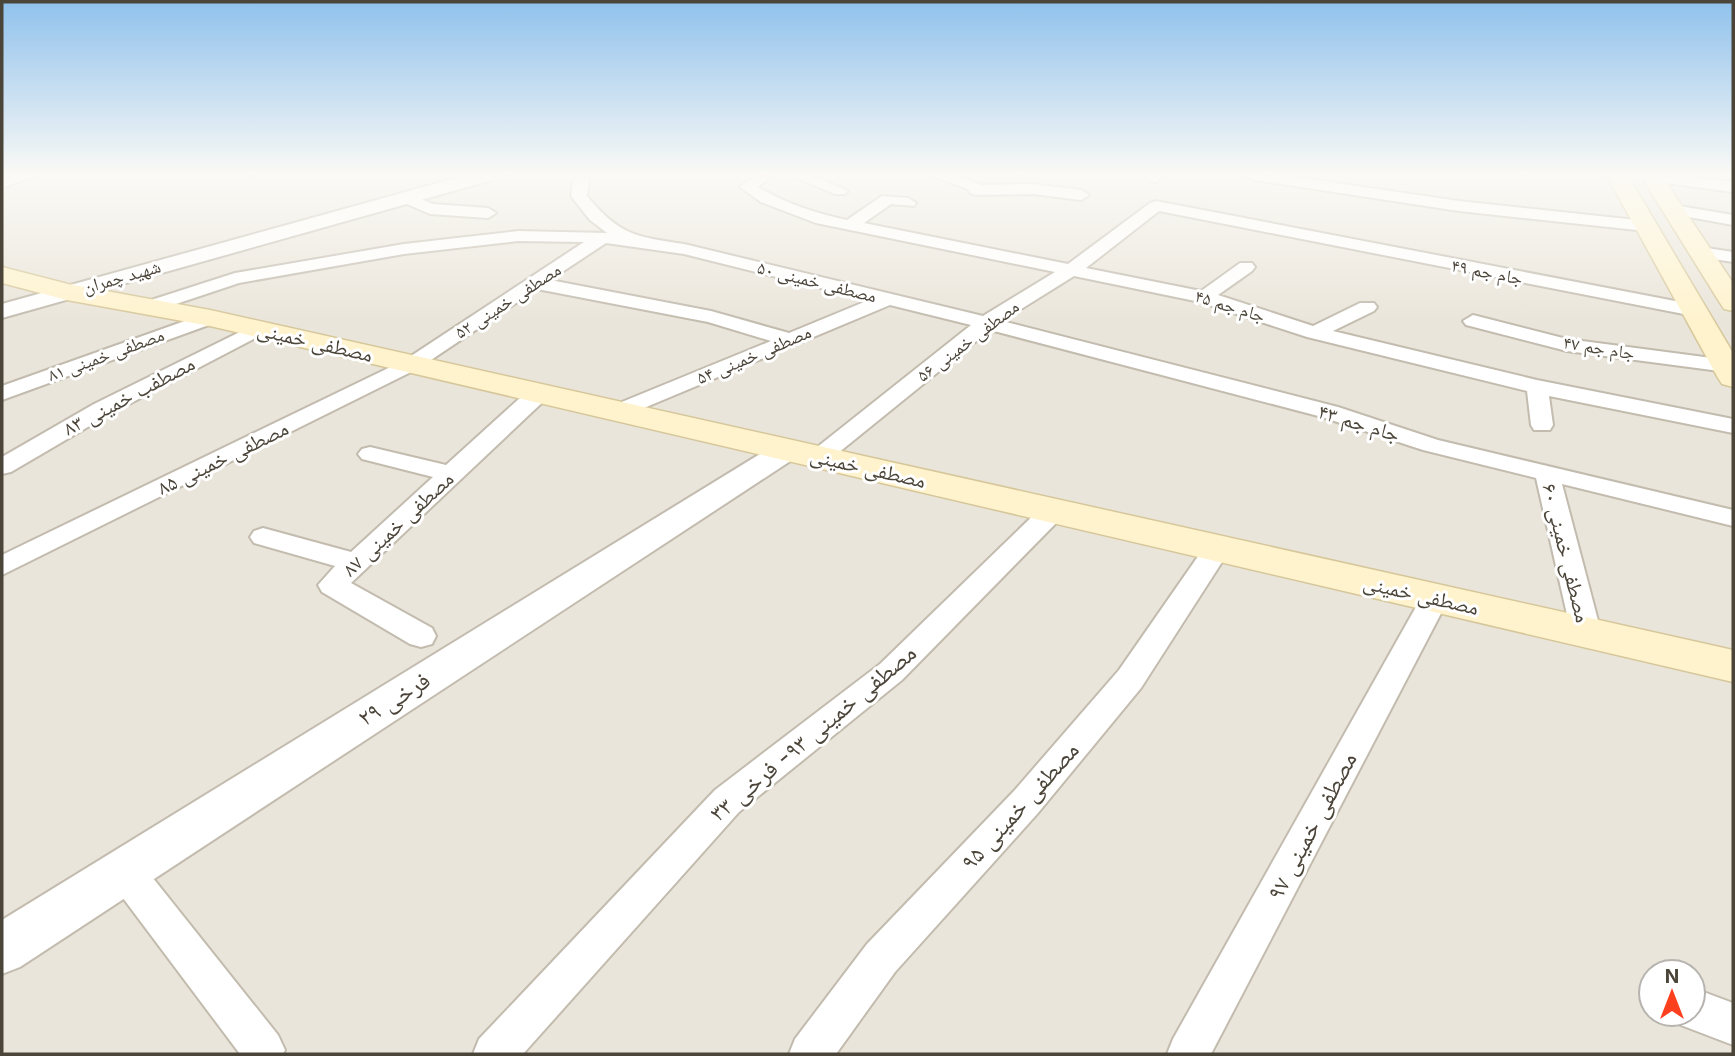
<svg xmlns="http://www.w3.org/2000/svg" width="1735" height="1056" font-family="Inter,'Noto Naskh Arabic',sans-serif">
  <rect width="100%" height="100%" fill="#f6f3ec"/>
  <path fill="#eae5da" fill-rule="evenodd" d="M2,176h1731v878h-1731zM1651,972h42v42h-42z"/>
  <g fill="none" stroke-linecap="round" stroke-linejoin="round">
    <g stroke="#c2bbae" stroke-width="4">
      <g id="minor">
        <path d="M11,176h23l-32,12v-9z"/>
        <path d="M581,176l8,5 -2,15c32,39 49,41 97,48l299,72 72,-44 -239,-49 -55,-21 -21,-15 14,-11h18l-14,11c27,16 59,27 89,33l35,-24 26,2 8,5 -2,3 -23,-2 -27,19 204,41 82,-61 6,-2 545,105 3,4 -3,4 -7,2 -535,-105 -73,57 115,23 39,-28h12l3,4 -3,4 -34,24 95,31 47,-23h14l3,4 -3,4 -41,20 204,49 196,39v14l-184,-37 4,29 -3,5h-16l-3,-5 -4,-34 -220,-54 -107,-35 -126,-26 -72,45 336,86 100,33 295,70v16l-171,-42 39,148 -5,8 -10,3 -10,-3 -5,-8 -35,-154 -113,-28 -101,-33 -332,-87 -163,132 -8,2 -8,-2 -4,-5 4,-5 160,-127 -81,-20 -270,113 -8,-2 -3,-5 3,-5 159,-65 -63,-19 -171,-33 -118,79 -417,207v-20l403,-195 179,-118 -66,-1 -114,13 -165,29 -87,29 -10,-6 3,-4 90,-29 169,-29 114,-13 89,2 -17,-13 -19,-24 2,-15zM606,243l78,11 185,46 -80,33 -78,-22 -161,-31z"/>
        <path d="M792,176h22l34,15 -3,3h-10z"/>
        <path d="M932,176h25l25,9 51,-1 48,6 8,5 -8,5 -48,-6 -58,1 -5,-2 -2,-4z"/>
        <path d="M1149,176h15l-8,6 -5,-1z"/>
        <path d="M1248,176h40l171,25 187,20 8,5 -8,5 -187,-20 -204,-31z"/>
        <path d="M1683,176l50,6v10l-82,-11 -7,-4z"/>
        <path d="M406,193l27,11 55,4 8,5 -8,5 -58,-4 -30,-13 -2,-3z"/>
        <path d="M1673,205l60,10v10l-66,-12 -2,-3z"/>
        <path d="M1700,247l33,5v10l-39,-6 -3,-4 3,-4z"/>
        <path d="M210,312l10,6 -3,4 -215,78v-14z"/>
        <path d="M1473,315l94,24 160,21 6,1v10l-6,1 -160,-21 -101,-26 -3,-4z"/>
        <path d="M258,323l7,2 3,4 -3,4 -155,81 -99,58 -9,2v-17l92,-53z"/>
        <path d="M539,386l8,2 3,5 -3,5 -196,185 81,45 4,8 -4,8 -11,3 -11,-3 -88,-52 -4,-7 17,-19 -81,-23 -4,-6 4,-6 9,-3 88,24 82,-75 -71,-18 -4,-5 4,-5 8,-2 76,18 85,-77z"/>
        <path d="M1053,503l9,2 4,6 -4,6 -160,163 -163,132 -216,242h-50l6,-15 236,-249 165,-126 164,-159z"/>
        <path d="M1218,539l10,3 3,6 -90,140 -103,125 -143,159 -59,82h-47l6,-15 72,-95 147,-153 105,-121 89,-128z"/>
        <path d="M1435,588l10,3 4,7 -238,456h-44l6,-15 248,-441 4,-7z"/>
        <path d="M124,853l13,5 141,177 7,15 -2,4h-43l-129,-172 -6,-12 6,-12z"/>
        <path d="M1693,988l40,15v42l-55,-21 -4,-10h19z"/>
      </g>
    </g>
    <g stroke="#c2bbae" stroke-width="4">
      <g id="tertiary">
        <path d="M463,176h31l-2,4 -490,138v-14z"/>
        <path d="M787,441l11,3 4,6 -4,6 -778,511 -18,7v-54l774,-476z"/>
      </g>
    </g>
    <g stroke="#d6c79b" stroke-width="3">
      <g id="secondary">
        <path d="M1607,176h21l105,177v34l-11,-3 -4,-6z"/>
        <path d="M1641,176h21l71,107v28l-9,-2 -4,-6z"/>
        <path d="M2,267l66,17 142,26 1523,340v32l-1523,-356 -143,-26 -65,-17z"/>
      </g>
    </g>
    <use href="#minor" fill="#fff" fill-rule="evenodd"/>
    <use href="#tertiary" fill="#fff" fill-rule="evenodd"/>
    <use href="#secondary" fill="#fff3cd" fill-rule="evenodd"/>
  </g>
  <linearGradient id="sky" x2="0" y2="1"><stop stop-color="#8fc1ec"/><stop offset="0.54" stop-color="#fbfaf6"/><stop offset="1" stop-color="#fbfaf6" stop-opacity="0"/></linearGradient>
  <rect width="1735" height="324" fill="url(#sky)"/>
  <g text-anchor="middle" stroke-width="6" stroke-linejoin="round" paint-order="stroke">
    <g font-size="18" fill="#4b4439" stroke="#fff">
      <text transform="translate(1487 272) rotate(11)" y="6">جام جم ۴۹</text>
      <text transform="translate(122 277) rotate(-16)" y="6">شهید چمران</text>
      <text transform="translate(817 282) rotate(14)" y="6">مصطفی خمینی ۵۰</text>
      <text transform="translate(508 301) rotate(-33)" y="6">مصطفی خمینی ۵۲</text>
      <text transform="translate(1230 306) rotate(17)" y="6">جام جم ۴۵</text>
      <text transform="translate(968 341) rotate(-37)" y="6">مصطفی خمینی ۵۶</text>
      <text transform="translate(1599 348) rotate(9)" y="6">جام جم ۴۷</text>
      <text transform="translate(106 355) rotate(-20)" y="6">مصطفی خمینی ۸۱</text>
      <text transform="translate(754 355) rotate(-23)" y="6">مصطفی خمینی ۵۴</text>
    </g>
    <g font-size="21" fill="#4b4439" stroke="#fff">
      <text transform="translate(315 342) rotate(13)" y="7">مصطفی خمینی</text>
      <text transform="translate(129 396) rotate(-28)" y="7">مصطفب خمینی ۸۳</text>
      <text transform="translate(1359 423) rotate(17)" y="7">جام جم ۴۳</text>
      <text transform="translate(223 458) rotate(-26)" y="7">مصطفی خمینی ۸۵</text>
      <text transform="translate(868 468) rotate(13)" y="7">مصطفی خمینی</text>
      <text transform="translate(398 524) rotate(-43)" y="7">مصطفی خمینی ۸۷</text>
      <text transform="translate(1566 553) rotate(76)" y="7">مصطفی خمینی ۶۰</text>
      <text transform="translate(1421 595) rotate(13)" y="7">مصطفی خمینی</text>
    </g>
    <g font-size="24" fill="#4b4439" stroke="#fff">
      <text transform="translate(394 699) rotate(-32)" y="8">فرخی ۲۹</text>
      <text transform="translate(813 733) rotate(-40)" y="8">مصطفی خمینی ۹۳- فرخی ۳۳</text>
      <text transform="translate(1020 806) rotate(-48)" y="8">مصطفی خمینی ۹۵</text>
      <text transform="translate(1312 826) rotate(-62)" y="8">مصطفی خمینی ۹۷</text>
    </g>
  </g>
  <rect width="1735" height="1056" fill="none" stroke="#4b4439" stroke-width="7"/>
  <g transform="translate(1672 993)"><circle r="33" fill="#ffffff" stroke="#b7b4b0" stroke-width="2"/>
  <path d="M0-5L12 26L0 18L-12 26Z" fill="#fc3f1d"/>
  <text y="-10" font-size="19" font-weight="bold" text-anchor="middle" fill="#4b4439">N</text>
  </g>
</svg>
